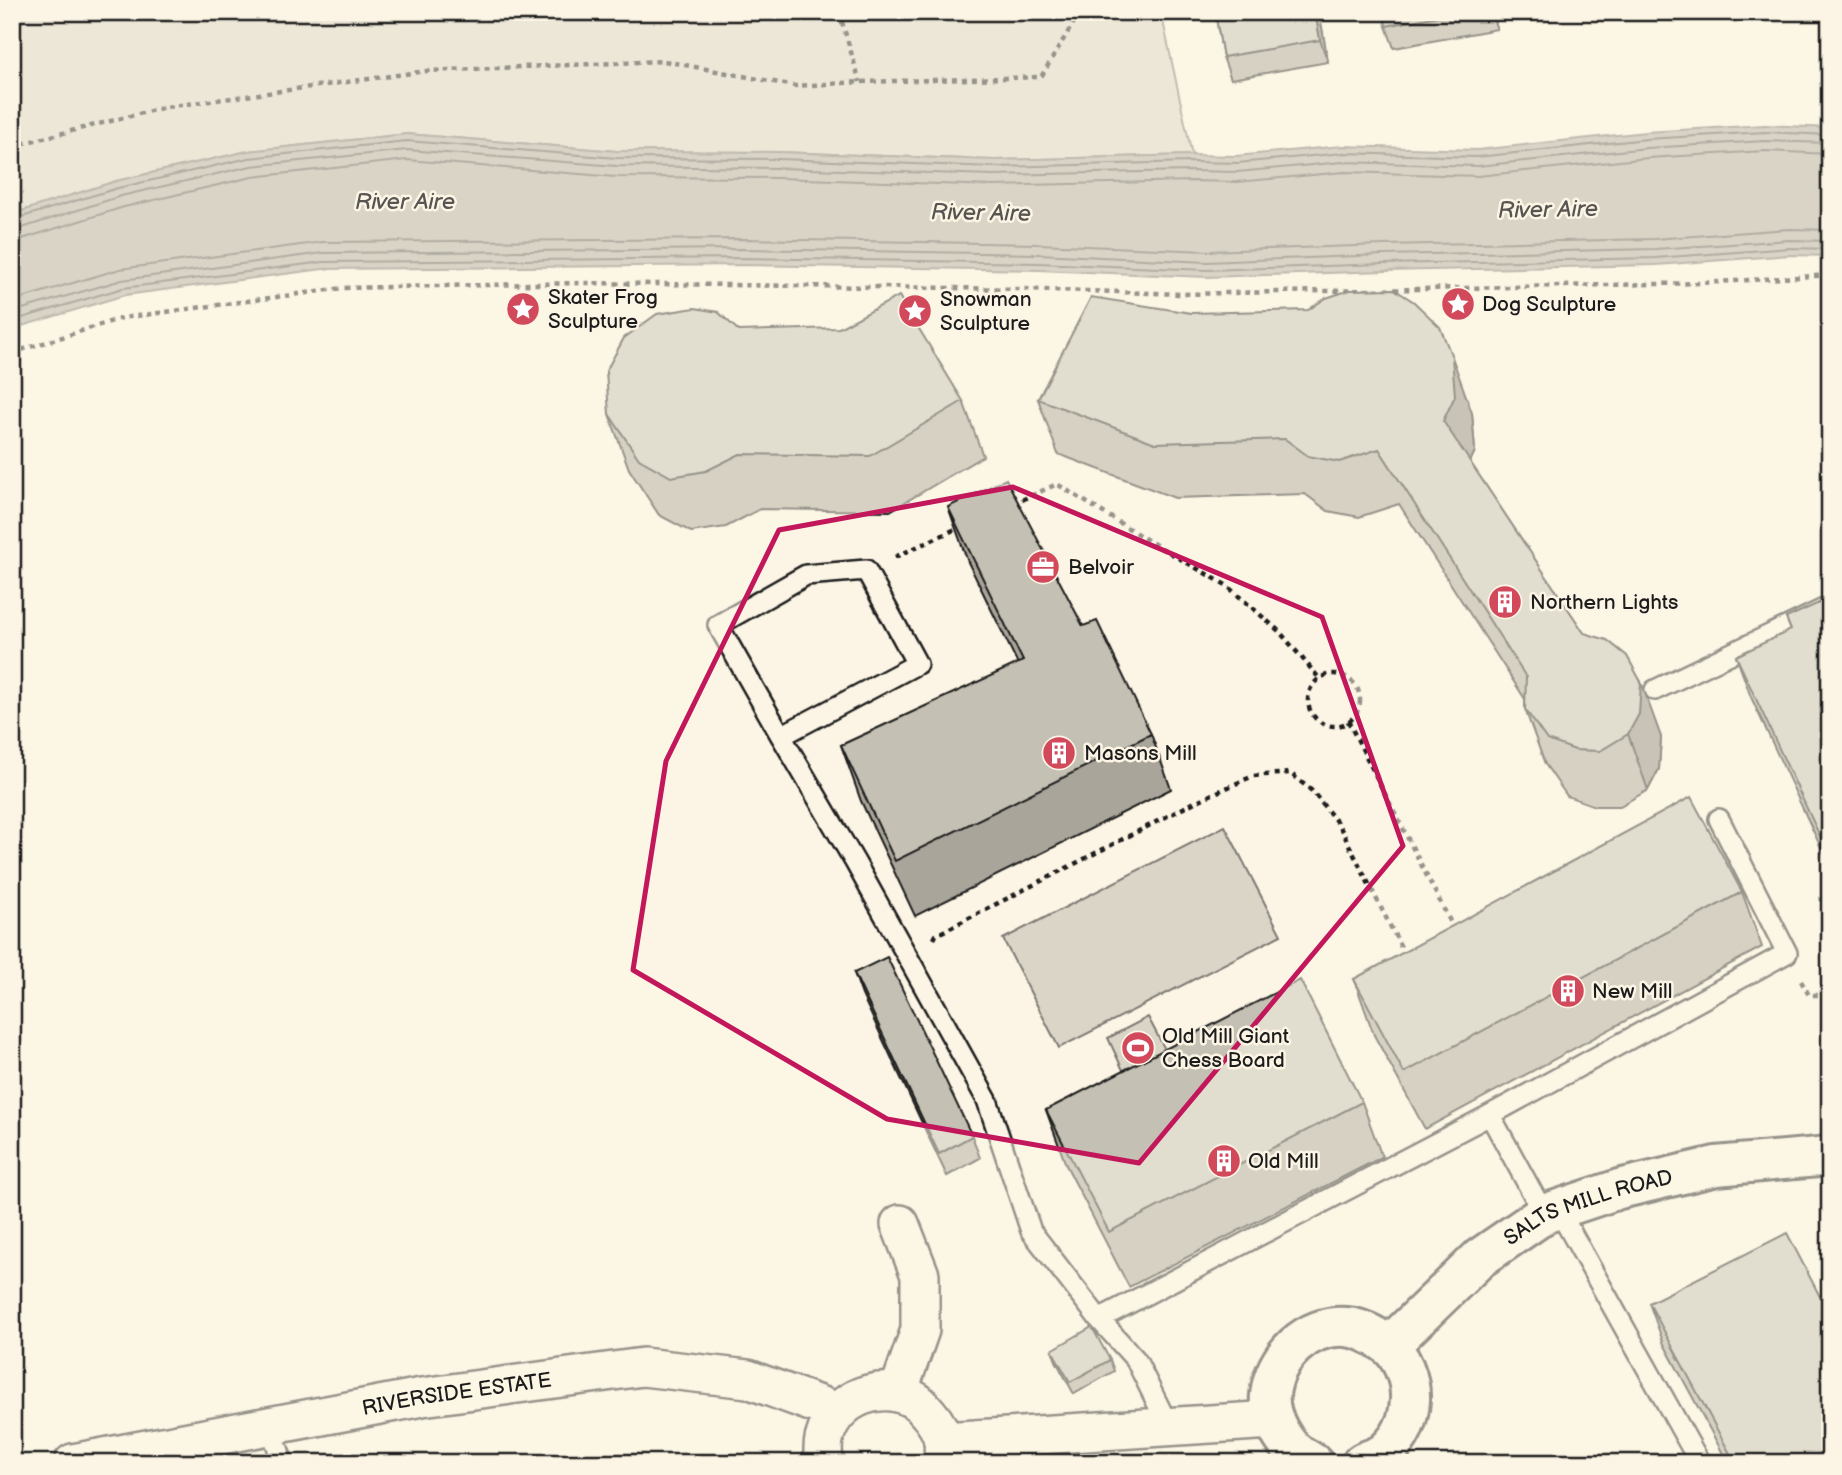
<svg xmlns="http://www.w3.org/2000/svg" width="1842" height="1475" font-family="'Balsamiq Sans',sans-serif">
  <rect width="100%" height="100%" fill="#fcf5e5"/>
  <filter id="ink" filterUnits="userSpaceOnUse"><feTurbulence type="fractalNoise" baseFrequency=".0143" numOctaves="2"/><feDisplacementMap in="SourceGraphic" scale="14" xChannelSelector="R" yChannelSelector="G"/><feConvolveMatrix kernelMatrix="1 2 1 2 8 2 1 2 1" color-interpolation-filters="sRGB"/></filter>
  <g filter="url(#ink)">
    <g fill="#dbd5c8" stroke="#7c7872" stroke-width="2">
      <path d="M12,12h1149l31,143 -198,5 -215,-8 -162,-1 -210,-17 -159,17 -132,30 -104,33z"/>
      <path d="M1225,826l56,109 -222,113 -56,-109z"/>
      <path d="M1148,1017l21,40 -42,22 -19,-41z"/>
    </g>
    <path fill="#b0aba1" stroke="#75726c" stroke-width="2" d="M1765,125l65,3v128l-39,-1 -135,10 -271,6 -178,6 -169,-7 -294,-5 -421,4 -198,26 -113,34v-115l104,-33 132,-30 159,-17 210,17 162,1 215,8 198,-5 44,1 106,-10 135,4 169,-18z"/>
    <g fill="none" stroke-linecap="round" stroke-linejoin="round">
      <g stroke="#575551" stroke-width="2">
        <path d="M12,220l106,-32 131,-30 158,-17 210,17 162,1 215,8 198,-5 45,1 106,-10 134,4 170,-18 118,-7 65,3"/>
        <path d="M12,229h7l102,-33 130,-30 156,-16 210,16 162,2 214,7 199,-4 45,1 106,-10 135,4 169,-18 118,-7 65,2"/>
        <path d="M12,240l10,-1 102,-32 128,-30 155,-17 209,17 163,1 214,8 199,-5 45,1 107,-10 134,4 170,-18 117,-7 65,3"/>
        <path d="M12,301l108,-32 203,-27 421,-3 294,5 169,7 177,-6 270,-6 135,-10 41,1"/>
        <path d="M12,312l110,-32 201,-27 421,-4 294,5 169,8 177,-7 271,-6 135,-9 40,1"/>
        <path d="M12,321l111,-33 200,-26 421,-4 294,5 169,7 177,-6 271,-6 135,-10 40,1"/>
      </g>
      <g stroke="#1c1c1c" stroke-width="24">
        <g id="lane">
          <path d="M1655,690l175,-84"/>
          <path d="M781,736l-63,-111 88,-50 60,-5 51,94 -136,72 74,126 132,238 44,131 68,88 37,41 33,67"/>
          <path d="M1490,1115l54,99"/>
          <path d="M1558,1209l142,254"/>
          <path d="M1099,1319l391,-204 297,-162 -68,-134"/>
          <path d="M270,1426l13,37"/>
        </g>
      </g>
      <g stroke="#1c1c1c" stroke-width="42">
        <g id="street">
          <path d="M898,1393l22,-63v-55l-20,-51"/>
          <path d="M943,1441l330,-21"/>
          <path id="s1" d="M73,1463l349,-66 221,-30 105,12 90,33"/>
          <path d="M824,1463c-1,-9 -2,-18 1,-27 10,-38 58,-57 91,-35 5,3 8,8 12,12 7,8 13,17 15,28 1,7 0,15 0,22"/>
        </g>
      </g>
      <g stroke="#1c1c1c" stroke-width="44">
        <g id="secondary">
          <path id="s2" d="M1389,1346l91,-88 64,-44 75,-25 97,-23 114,-10"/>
          <path d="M1313,1463c-7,-5 -17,-9 -22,-15 -12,-14 -23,-35 -21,-53 4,-38 37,-71 76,-68 15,1 27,8 39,16 17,12 26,37 25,57 -1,19 -9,38 -24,51 -6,6 -17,8 -24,12"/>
        </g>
      </g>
      <g stroke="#1c1c1c" stroke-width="4.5" stroke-dasharray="5 5" stroke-linecap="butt">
        <path d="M839,12l21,70"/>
        <path d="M12,146l154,-39 260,-36 238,-10 131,25 65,-4 181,-5 39,-65"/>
        <path d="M12,353l110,-35 221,-30 239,-5 441,6 160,5 519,-11 128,-8"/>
        <path d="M1013,504l44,-20 87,54 82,47 53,46 40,47"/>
        <path d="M895,557l65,-30"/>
        <circle cx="1334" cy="700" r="26"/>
        <path d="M1348,721l106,208"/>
        <path d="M934,939l2,-4 261,-134 56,-25 37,-3 22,18 27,34 66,130"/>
        <path d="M1801,981l8,14h21"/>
      </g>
      <use href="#lane" stroke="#fcf5e5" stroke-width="19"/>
      <use href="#street" stroke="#fcf5e5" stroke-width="37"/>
      <use href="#secondary" stroke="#fcf5e5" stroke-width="38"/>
    </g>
    <g fill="#a9a59a" stroke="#1c1c1c" stroke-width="2">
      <path d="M1215,12h104l9,50 -97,17 -8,-22z"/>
      <path d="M1384,12h109l4,17 -103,19 -8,-22z"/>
      <path d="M739,331l224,70 20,55 -93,55 -130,-2 -34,18 -35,5 -32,-17 -30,-46 -20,-55z"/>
      <path d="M1038,399l434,14 3,38 -5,11 114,171 77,104 -2,32 -11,21 -28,16h-25l-28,-10 -22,-32 -20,-55v-10l-126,-195 -40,13 -31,-6 -23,-17 -130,4 -117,-44z"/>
      <path d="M948,507l135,119 68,108 20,55 -256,127 -54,-115 -20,-56 177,-81 -50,-102z"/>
      <path d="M1830,598v269l-79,-170 -15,-41 55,-25 -5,-13z"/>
      <path d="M1742,892l20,55 -337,182 -51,-94 -20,-56z"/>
      <path d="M854,973l118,163 8,22 -33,18 -85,-181z"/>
      <path d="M1362,1102l20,55 -253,130 -63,-122 -20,-55z"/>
      <path d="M1649,1303l181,160h-102l-64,-119z"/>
      <path d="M1052,1350l58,10 4,11 -40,23 -18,-33z"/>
    </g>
    <g fill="#89867d" stroke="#1c1c1c" stroke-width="2">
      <path d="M1315,12h4l1,4 8,46 -8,-22z"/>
      <path d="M1490,12h3l4,17z"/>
      <path d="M1452,357l20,56 3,38 -12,25 -20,-55z"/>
      <path d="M1641,682l20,55 -2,32 -11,21 -20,-56z"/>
    </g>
    <g fill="#c4c0b3" stroke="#1c1c1c" stroke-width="2">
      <path d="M1215,12h100l5,28 -97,17z"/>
      <path d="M1384,12h75l-73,14z"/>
      <path d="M1394,289l20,13 26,25 12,30 3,39 -12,25 141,212 23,7 20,16 14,26 -2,32 -11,20 -28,17 -25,-1 -28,-10 -22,-31 1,-32 -147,-228 -40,13 -31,-6 -23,-17 -130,4 -117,-44 53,-102 100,16 117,-3 18,-12 24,-8z"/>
      <path d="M899,296l64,105 -93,55 -130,-2 -34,17 -35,6 -32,-18 -30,-45 -3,-43 18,-33 33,-24 38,-6 23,4 21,19 100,-3z"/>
      <path d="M1006,479l77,147 14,-5 54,113 -256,127 -54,-116 182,-84 -75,-154z"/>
      <path d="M1830,598v260l-94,-202 55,-26 -5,-12z"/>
      <path d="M1691,797l51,95 -338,181 -50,-94z"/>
      <path d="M887,957l85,179 -33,18 -85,-181z"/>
      <path d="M1300,980l62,122 -253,130 -63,-122z"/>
      <path d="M1787,1233l43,83v147h-95l-86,-160z"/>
      <path d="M1092,1327l18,33 -40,22 -18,-32z"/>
    </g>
  </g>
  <path d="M0 0H1842V1475H0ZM1013,487l309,130 81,229 -264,317 -252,-44 -254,-149 33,-209 113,-231z" fill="#fcf5e5" fill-opacity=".55" fill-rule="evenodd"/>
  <path fill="none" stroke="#c2185b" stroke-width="5" stroke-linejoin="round" d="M1013,487l309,130 81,229 -264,317 -252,-44 -254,-149 33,-209 113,-231z"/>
  <defs>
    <g id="sight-disc" transform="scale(1.75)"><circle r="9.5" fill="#d1495b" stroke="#fcf5e5"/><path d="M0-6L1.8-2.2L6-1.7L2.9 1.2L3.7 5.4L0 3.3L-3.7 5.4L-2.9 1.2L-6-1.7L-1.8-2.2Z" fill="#fff"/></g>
    <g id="office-disc" transform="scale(1.75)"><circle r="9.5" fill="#d1495b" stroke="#fcf5e5"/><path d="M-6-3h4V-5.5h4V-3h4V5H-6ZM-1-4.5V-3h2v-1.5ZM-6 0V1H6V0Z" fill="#fff"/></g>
    <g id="building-disc" transform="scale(1.75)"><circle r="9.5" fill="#d1495b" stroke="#fcf5e5"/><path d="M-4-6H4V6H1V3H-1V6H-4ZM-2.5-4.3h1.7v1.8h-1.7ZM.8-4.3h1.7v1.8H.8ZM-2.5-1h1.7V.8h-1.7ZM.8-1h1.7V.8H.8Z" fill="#fff"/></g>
    <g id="stadium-disc" transform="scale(1.75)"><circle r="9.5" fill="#d1495b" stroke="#fcf5e5"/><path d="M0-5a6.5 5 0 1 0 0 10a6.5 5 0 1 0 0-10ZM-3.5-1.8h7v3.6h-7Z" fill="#fff"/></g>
  </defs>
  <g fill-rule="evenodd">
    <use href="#sight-disc" x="1458" y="304"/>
    <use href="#sight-disc" x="523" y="309"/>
    <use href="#sight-disc" x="915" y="311"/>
    <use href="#office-disc" x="1043" y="567"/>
    <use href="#building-disc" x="1505" y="602"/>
    <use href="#building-disc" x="1059" y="753"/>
    <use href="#building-disc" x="1568" y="991"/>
    <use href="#stadium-disc" x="1138" y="1048"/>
    <use href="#building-disc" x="1224" y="1161"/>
  </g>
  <g text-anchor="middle" stroke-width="5" stroke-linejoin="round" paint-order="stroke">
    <g font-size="21" fill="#1c1c1c" stroke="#fcf5e5" text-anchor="start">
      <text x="548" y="304">Skater Frog<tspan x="548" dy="24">Sculpture</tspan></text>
      <text x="940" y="306">Snowman<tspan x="940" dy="24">Sculpture</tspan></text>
      <text x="1482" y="311">Dog Sculpture</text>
      <text x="1068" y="574">Belvoir</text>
      <text x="1530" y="609">Northern Lights</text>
      <text x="1084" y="760">Masons Mill</text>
      <text x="1592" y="998">New Mill</text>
      <text x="1162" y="1043">Old Mill Giant<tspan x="1162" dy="24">Chess Board</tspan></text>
      <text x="1248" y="1168">Old Mill</text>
    </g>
    <g font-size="21" fill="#1c1c1c" stroke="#fcf5e5">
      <text dy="7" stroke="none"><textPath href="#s2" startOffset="248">SALTS MILL ROAD</textPath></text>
      <text dy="7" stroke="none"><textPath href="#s1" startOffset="390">RIVERSIDE ESTATE</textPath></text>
    </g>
    <g font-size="23" font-style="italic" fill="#575551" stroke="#fcf5e5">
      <text x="405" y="209">River Aire</text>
      <text transform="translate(1548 209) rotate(-1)" y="8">River Aire</text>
      <text transform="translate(981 212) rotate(1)" y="8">River Aire</text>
    </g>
  </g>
  <rect width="1842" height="1475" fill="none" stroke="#fcf5e5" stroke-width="42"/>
  <rect x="21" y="21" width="1800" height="1433" fill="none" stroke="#1c1c1c" stroke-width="2.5" filter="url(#ink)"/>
</svg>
